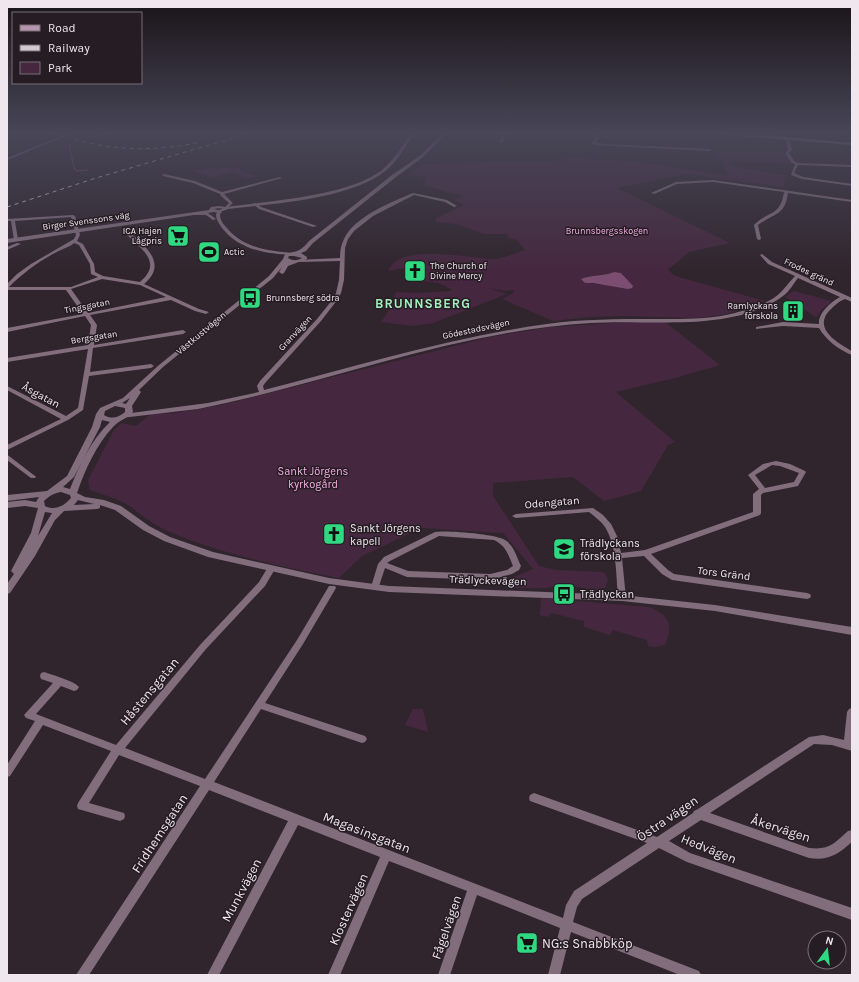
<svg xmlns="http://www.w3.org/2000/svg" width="859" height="982" font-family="Karla,sans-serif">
  <rect width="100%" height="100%" fill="#30252d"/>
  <g fill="#45283f" fill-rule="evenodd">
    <path d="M715,152h67l11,11 -65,-2 5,6 53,8 -3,12 -98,-13 -68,14 113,55 -41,9 -21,18 6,5 8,3 83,23 -9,5 -35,9 -23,3 -78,-2 -29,1 -38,4 -51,-22 11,-6 1,-3 -10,1 -16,-3 19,6 -74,29 -20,3 -32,-4 10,-15 5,-15 22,1 33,-2v-2l-13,-6 -16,-2 2,-11 -13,-3 -23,4c12,-29 79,-13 104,-12 11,0 23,-6 33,-9l-8,-10 -9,-2 -1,-4h-23l-28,-10 -20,-2v-4l28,-13 -11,-5 8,-3 -2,-2 -37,-10 5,-8 -19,-2 15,-11 138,-3 -1,-2c56,-3 112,8 168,17l-7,-16zM614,272l7,1 4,5c-15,5 -29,11 -43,1l5,-3 21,-1z"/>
    <path d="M239,167l2,4 17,5 -10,3 -10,-3 4,-1 -11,-3 -17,6 -23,-8z"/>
    <path d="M794,291l38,10 -12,10 -3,6 -3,-1 -29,-19z"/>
    <path d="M630,322h35l55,43 -45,13 -59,14 59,50 -7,3 -27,46 -37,10 -31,-24 -80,6v13l46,70 17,4 48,2 4,8 -3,8 -12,2 -19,-4h-21l-6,2h-38l-4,-5 9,-6 19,-8 -30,-36 -82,-5 -59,28 -23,22c-58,-12 -116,-23 -171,-47 -14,-6 -26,-15 -38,-25 -11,-7 -27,-11 -40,-16l-2,-10 26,-50 8,-7 14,3 15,-12 25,-1 46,-8 268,-68 60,-10z"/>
    <path d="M541,598l107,9c21,7 26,18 17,38l-9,2 -8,-1 -1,-6 -34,-10 -3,5 -26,-8v-6l-33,-8 -3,4 -8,-2z"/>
    <path d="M413,709h10l5,23 -23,-7z"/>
  </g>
  <path fill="#7b4e71" d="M614,272l7,1 12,13 -1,2 -4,1 -35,-6h-8l-4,-4c11,-5 22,-2 33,-7z"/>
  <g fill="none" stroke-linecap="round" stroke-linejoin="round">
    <g stroke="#7b4e71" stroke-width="1">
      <path d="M92,137l21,-3"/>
      <path d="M75,142l-6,3 5,23 3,3 11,-1"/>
    </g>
    <g fill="#826d7d" fill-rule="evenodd">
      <path d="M503,134h3l-3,8 -2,1 -2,-1z"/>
      <path d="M591,134h3l5,4 -3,4 8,2 106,5 2,1 -2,1 -116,-6 -2,-2 3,-5z"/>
      <path d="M788,140l3,1 -1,1 2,8 -3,3 5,8 4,2 54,2v2l-54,-2 -4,8 9,4 49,7v2l-50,-7 -11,-4 4,-11 -3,-1 -7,-10 3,-3 -2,-8z"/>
      <path d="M164,174l31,7 27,11 58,-15 2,1 -58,16 9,9 -7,6 -2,-1 5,-5 -8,-7 -1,-2 -27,-11 -30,-7 -1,-1z"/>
      <path d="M713,180l139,20v2l-64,-9c-3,23 -14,20 -30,32l3,14 -2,1 -2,-1 -3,-14c15,-15 26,-8 30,-33l-71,-10 -36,2 -23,10 -3,-1 25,-11z"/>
      <path d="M413,193l34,7 10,6 -3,1 -9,-5 -31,-7 -41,21 -19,15 -6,8 -3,9 -1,32 -3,13 -3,6 -17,22 -56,62 -2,3 1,4c94,-24 187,-53 283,-66 36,-5 71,-5 106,-5 27,0 56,1 82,-6 14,-4 36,-10 46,-21 5,-5 9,-11 14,-16l-27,-12 -8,-9 2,-1 10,8 80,36v4l-7,-3c-6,2 -11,7 -16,12 -16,18 9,32 23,40v4c-13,-5 -26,-15 -33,-27l-36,-2 -27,3v-2l27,-5 36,2c-1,-11 12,-22 21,-27l-42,-19c-4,5 -9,14 -15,18 -51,37 -132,23 -192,27 -125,7 -244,53 -365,80l-28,6 -77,9 -1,-1 1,-1 10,-3 77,-10 51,-11 -2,-6 3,-5 57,-62 16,-20 3,-6 3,-13 1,-19 -42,1h-2v-2l44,-2c0,-7 1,-13 4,-19 10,-22 47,-37 69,-46z"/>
      <path d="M255,203l6,4 56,19 -4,1 -54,-18 -6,-5z"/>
      <path d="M219,211l3,1 -2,2c0,6 3,10 7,14 16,20 42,23 66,25l2,1 -2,1c-26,-1 -54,-5 -71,-27 -3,-5 -6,-8 -6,-14z"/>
      <path d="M193,213h15l8,6 -3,1 -7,-5h-13z"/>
      <path d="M73,215l2,1 5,19 -3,6 6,3 11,20 1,8 8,4 37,6c25,-21 -2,-35 -17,-51l4,-1c17,15 42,33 17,54l55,25 10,3 -3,2 -11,-3 -24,-11 -81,15 7,10 -3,20 89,-15 3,2 -3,2 -90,14 -3,24 61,-8 3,2 -3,2 -62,8 -6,34 -15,10 -61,30v-5l54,-26 -54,-29v-4l59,30 12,-8 10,-59 -81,13v-4l81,-13 3,-20 -6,-9 -78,16v-4l76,-14 -17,-24h-59v-6l10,-10 14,-10 43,-25 2,-4 -5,-18 -56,4 3,19 -2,1 -2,-1 -3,-19h-4v-2zM74,243l5,2 11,19 1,10 7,3 -27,10h-62c15,-15 34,-29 54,-38 4,-2 8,-3 11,-6zM102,279l38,6 26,12 -78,16 -17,-24z"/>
      <path d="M17,243l4,1 -14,6v-3z"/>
      <path d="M7,455l2,1 26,20 1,1 -1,1h-4l-24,-18z"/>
      <path d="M776,461l14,3 15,7 1,1 -8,14 -35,7 -2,2v18l-1,2 -109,39 17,16 6,4 133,19 3,1 1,2 -1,2 -3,1 -135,-19 -10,-6 -18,-18 -22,2 4,40 -1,2h-6l-1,-2c-2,-22 -1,-52 -13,-71 -4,-6 -10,-10 -16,-15l-73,6 -4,-2 4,-2 77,-6 10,7 8,9 6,12 4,17 24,-3 108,-38v-18l6,-5 -11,-14 15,-11zM772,465l8,1 19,7 -5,9 -29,6 -10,-13z"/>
      <path d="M435,532c11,-2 61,2 70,8 9,5 12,18 16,26l-2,4 -7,4 -22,6 -83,-3 -22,-9 -7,21h-6l-1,-2 7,-23 6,-7zM439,536l55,4c12,6 14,14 19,26l-6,4 -17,4 -82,-3 -21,-8 3,-2z"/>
      <path d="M271,566l3,1 1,2 -10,17 -59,63 -81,99 80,31 92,-139 32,-54h6l1,2 -33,56 -38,59 100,33 2,3 -2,3 -3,1 -101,-34 -47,73 349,136 3,-13 8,-14 73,-48 -117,-42 -1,-3 1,-3 4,-2 123,44 36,-24 1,-2 4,-2 111,-72 14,-2 21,5 3,-28 2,-3 3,-1v43l-20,-6 -18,-1 -104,69 99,35c21,2 24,-4 39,-17l4,-1v12c-14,12 -23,19 -43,16l-108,-38 -32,21 21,12 162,55v12l-165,-58 -28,-14 -77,51 -5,8 -4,15 126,49 2,4h-21l-109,-43 -11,43h-12l12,-47 -83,-33 -27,80h-12l29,-84 -78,-30 -49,114h-12l52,-118 -82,-32 -79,150h-12l81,-154 -79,-31 -120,185h-13l124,-189 -81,-31 -30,48 35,10 1,3 -1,3 -4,2 -42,-12 -1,-3 1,-3 33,-52 -68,-26 -33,51 -3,1v-12l28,-44 -9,-3 -2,-3 29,-32 -12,-4 -1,-3 1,-3 3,-1c8,3 31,9 35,15l-2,3 -3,1 -13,-5 -25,28 80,31 84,-100 59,-63 9,-15z"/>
    </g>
    <g fill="#826d7d" fill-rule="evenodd">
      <path d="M67,134h4l-64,26v-2z"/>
      <path d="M410,134h4c-9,13 -17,29 -30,38 -35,27 -112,32 -156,37l-10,4 -4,-1 -207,31v-4l202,-29 2,-3 8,-1 7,1c43,-6 123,-11 156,-37 12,-10 20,-24 28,-36zM219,208l4,1 -5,1 -4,-1z"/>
      <path d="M442,134h4l-23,23 -27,20 -83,66 -7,8 -5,2 6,4v2l-19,7 -4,7 -2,1 -3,-2 3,-5 -9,11 -110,89 -24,23 2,2 -9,14 1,6c-6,7 -14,8 -20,15 -17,18 -28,43 -36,66l8,4 19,3 17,6 28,20 21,11 43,15 116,26 60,8 233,9 93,10 137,22v8l-137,-24 -93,-10 -233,-9 -60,-8 -121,-27 -44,-16 -21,-11 -28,-20 -15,-5v3l-3,1 -33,2 -9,9 -20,36 -25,37 -3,1v-10l7,-10 -3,-3 20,-38 7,-25 -13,-2 -18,2v-6l18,-2 11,2 3,-5 -32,4v-6l40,-4 20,-15 25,-49 4,-13 4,-6 23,-10 36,-33 110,-89 14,-17 2,-5c13,-3 16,-3 24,-13l83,-66 29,-20zM289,256h5l8,2c-5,3 -9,3 -14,0zM130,398l-4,6 -4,-1zM115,406l10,2v4c-6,5 -13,8 -21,3l1,-4zM102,420l8,2c-19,18 -31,44 -40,67l-7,-2 11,-10 26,-50zM61,492l9,3 1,3c-7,8 -16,13 -26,8l-1,-5c5,-5 10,-8 17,-9zM78,500l16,4 -20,1zM45,512l7,1 -14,23z"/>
    </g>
    <path fill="#b594ad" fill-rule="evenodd" d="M716,134l62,2 74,7v2z"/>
    <g stroke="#d1c9cf" stroke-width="1" stroke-dasharray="4 4" stroke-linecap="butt">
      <path d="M51,134c16,3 32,8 48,11 33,6 66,4 98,-2"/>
      <path d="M7,207l89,-29 151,-44"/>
    </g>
  </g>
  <linearGradient id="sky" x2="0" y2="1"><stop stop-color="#1a1419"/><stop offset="0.49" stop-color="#484657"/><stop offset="1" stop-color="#484657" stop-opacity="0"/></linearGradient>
  <rect width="859" height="271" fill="url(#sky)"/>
  <defs>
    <g id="supermarket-square" transform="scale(1.15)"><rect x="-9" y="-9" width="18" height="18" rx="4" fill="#31d882" stroke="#261c23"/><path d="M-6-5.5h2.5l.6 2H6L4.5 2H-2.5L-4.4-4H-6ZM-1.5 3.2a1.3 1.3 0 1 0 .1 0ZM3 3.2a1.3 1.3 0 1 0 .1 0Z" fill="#111"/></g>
    <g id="stadium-square" transform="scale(1.15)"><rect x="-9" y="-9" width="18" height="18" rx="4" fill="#31d882" stroke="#261c23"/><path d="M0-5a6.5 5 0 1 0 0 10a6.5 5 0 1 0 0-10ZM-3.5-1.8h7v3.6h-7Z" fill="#111"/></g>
    <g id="church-square" transform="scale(1.15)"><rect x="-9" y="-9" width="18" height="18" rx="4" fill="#31d882" stroke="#261c23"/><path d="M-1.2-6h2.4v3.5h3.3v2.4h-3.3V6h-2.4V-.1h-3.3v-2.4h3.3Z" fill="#111"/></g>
    <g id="bus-square" transform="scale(1.15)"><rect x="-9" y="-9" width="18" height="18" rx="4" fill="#31d882" stroke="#261c23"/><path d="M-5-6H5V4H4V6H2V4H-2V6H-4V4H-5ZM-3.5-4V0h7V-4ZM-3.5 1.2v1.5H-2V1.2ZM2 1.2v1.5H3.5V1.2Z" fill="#111"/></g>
    <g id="building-square" transform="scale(1.15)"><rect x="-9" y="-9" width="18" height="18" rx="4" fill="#31d882" stroke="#261c23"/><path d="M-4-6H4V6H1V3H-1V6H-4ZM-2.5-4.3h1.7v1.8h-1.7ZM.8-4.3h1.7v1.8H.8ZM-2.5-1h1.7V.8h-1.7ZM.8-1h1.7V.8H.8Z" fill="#111"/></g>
    <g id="school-square" transform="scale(1.15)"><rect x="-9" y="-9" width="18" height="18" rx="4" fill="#31d882" stroke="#261c23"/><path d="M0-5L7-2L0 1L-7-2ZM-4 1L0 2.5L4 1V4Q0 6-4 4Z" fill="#111"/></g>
  </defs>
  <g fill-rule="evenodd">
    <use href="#supermarket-square" x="178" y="236"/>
    <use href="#stadium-square" x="209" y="252"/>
    <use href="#church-square" x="415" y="271"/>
    <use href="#bus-square" x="250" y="298"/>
    <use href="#building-square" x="793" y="311"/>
    <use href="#church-square" x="334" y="534"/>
    <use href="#school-square" x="564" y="549"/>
    <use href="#bus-square" x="564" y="594"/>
    <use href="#supermarket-square" x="527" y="943"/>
  </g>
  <g text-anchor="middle" stroke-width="3" stroke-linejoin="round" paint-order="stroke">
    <g font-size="9" fill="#efe7ed" stroke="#261c23">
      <text transform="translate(86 221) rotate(-8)" y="3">Birger Svenssons väg</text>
      <text transform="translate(809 272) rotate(25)" y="3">Frodes gränd</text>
      <text transform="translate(87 306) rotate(-11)" y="3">Tingsgatan</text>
      <text transform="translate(476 329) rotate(-12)" y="3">Gödestadsvägen</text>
      <text transform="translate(201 333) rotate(-40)" y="3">Västkustvägen</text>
      <text transform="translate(295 333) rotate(-47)" y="3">Granvägen</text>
      <text transform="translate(94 337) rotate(-9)" y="3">Bergsgatan</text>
    </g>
    <g font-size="9" fill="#efe7ed" stroke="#261c23" text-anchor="start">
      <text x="162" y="234" text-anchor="end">ICA Hajen<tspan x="162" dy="10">Lågpris</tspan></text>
      <text x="224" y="255">Actic</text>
      <text x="430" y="269">The Church of<tspan x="430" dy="10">Divine Mercy</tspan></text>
      <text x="266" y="301">Brunnsberg södra</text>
      <text x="778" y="309" text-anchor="end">Ramlyckans<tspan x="778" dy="10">förskola</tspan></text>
    </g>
    <g font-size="9" fill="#f4aee4" stroke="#261c23">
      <text x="607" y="234">Brunnsbergsskogen</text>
    </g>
    <g font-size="11" fill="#efe7ed" stroke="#261c23">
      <text transform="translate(41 395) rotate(28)" y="4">Åsgatan</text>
      <text transform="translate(552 502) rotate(-5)" y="4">Odengatan</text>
      <text transform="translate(724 573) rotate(7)" y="4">Tors Gränd</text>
      <text transform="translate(488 580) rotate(2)" y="4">Trädlyckevägen</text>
    </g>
    <g font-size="11" fill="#f4aee4" stroke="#261c23">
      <text x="313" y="475">Sankt Jörgens<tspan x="313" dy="13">kyrkogård</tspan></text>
    </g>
    <g font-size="11" fill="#efe7ed" stroke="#261c23" text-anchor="start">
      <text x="350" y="532">Sankt Jörgens<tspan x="350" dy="13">kapell</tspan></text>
      <text x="580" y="547">Trädlyckans<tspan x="580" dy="13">förskola</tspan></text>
      <text x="580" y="598">Trädlyckan</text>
    </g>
    <g font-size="13" font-weight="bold" letter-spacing="1" fill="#a5efbe" stroke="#261c23">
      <text x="423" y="308">BRUNNSBERG</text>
    </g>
    <g font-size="13" fill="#efe7ed" stroke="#261c23">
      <text transform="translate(149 691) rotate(-50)" y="5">Håstensgatan</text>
      <text transform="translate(667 818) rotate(-34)" y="5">Östra vägen</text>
      <text transform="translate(781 828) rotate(18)" y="5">Åkervägen</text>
      <text transform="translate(367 832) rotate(21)" y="5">Magasinsgatan</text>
      <text transform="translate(159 833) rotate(-57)" y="5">Fridhemsgatan</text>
      <text transform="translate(709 848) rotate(22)" y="5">Hedvägen</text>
      <text transform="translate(241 890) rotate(-62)" y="5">Munkvägen</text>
      <text transform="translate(348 909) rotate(-66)" y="5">Klostervägen</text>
      <text transform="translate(446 927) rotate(-71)" y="5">Fågelvägen</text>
    </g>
    <g font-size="13" fill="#efe7ed" stroke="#261c23" text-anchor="start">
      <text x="542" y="948">NG:s Snabbköp</text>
    </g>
  </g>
  <rect width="859" height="982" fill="none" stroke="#efe7ed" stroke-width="16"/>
  <rect x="12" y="12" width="130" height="72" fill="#261c23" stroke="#766d74"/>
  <rect x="20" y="25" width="20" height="6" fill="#b594ad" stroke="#766d74"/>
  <text x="48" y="32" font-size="12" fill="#efe7ed">Road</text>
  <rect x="20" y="45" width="20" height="6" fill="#d1c9cf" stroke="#766d74"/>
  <text x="48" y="52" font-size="12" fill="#efe7ed">Railway</text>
  <rect x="20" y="62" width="20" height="12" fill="#45283f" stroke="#766d74"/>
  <text x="48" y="72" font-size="12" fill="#efe7ed">Park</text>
  <g transform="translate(827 950) rotate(15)"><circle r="19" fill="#261c23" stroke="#766d74"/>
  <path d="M0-3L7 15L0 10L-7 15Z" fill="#31d882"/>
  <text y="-6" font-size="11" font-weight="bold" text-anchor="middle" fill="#efe7ed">N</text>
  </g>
</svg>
